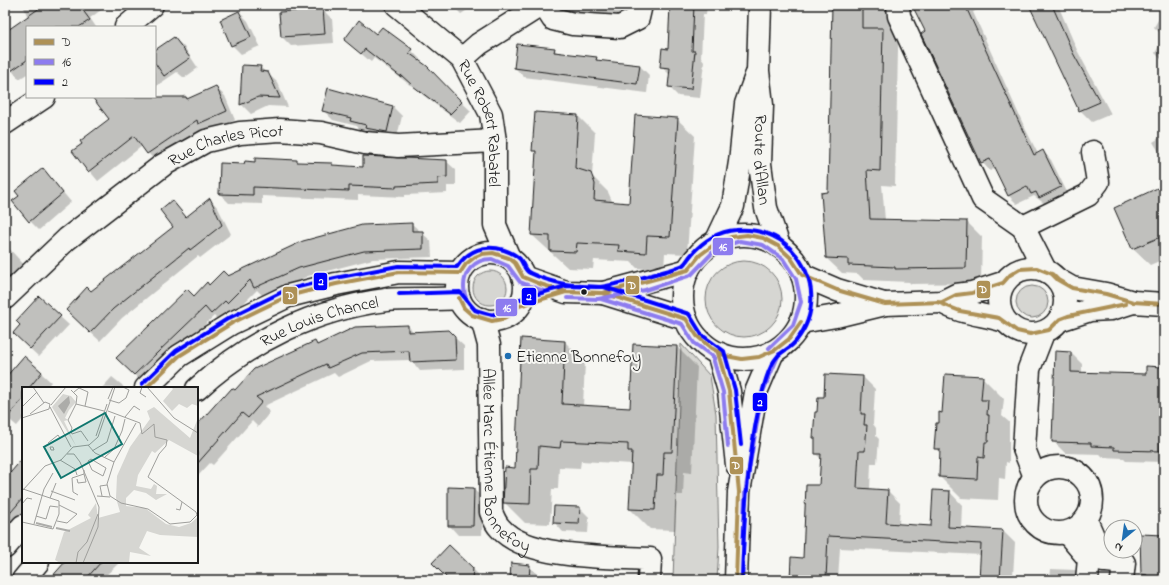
<svg xmlns="http://www.w3.org/2000/svg" width="1169" height="585" font-family="'Indie Flower',sans-serif">
  <rect width="100%" height="100%" fill="#f6f6f2"/>
  <filter id="ink" filterUnits="userSpaceOnUse"><feTurbulence type="fractalNoise" baseFrequency=".025" numOctaves="2"/><feDisplacementMap in="SourceGraphic" scale="8" xChannelSelector="R" yChannelSelector="G"/><feConvolveMatrix kernelMatrix="1 2 1 2 8 2 1 2 1" color-interpolation-filters="sRGB"/></filter>
  <g filter="url(#ink)">
    <g fill="#d6d6d2" stroke="#797977">
      <circle cx="744" cy="299" r="38"/>
      <circle cx="490" cy="288" r="17"/>
      <circle cx="1032" cy="302" r="16"/>
      <path d="M681,344l29,32 6,38 3,133 -2,33h-44z"/>
    </g>
    <g fill="#0003">
      <path d="M23,5l21,1 64,-1 -18,13 6,9h-69v47l-8,5 -14,-17v-29l23,-15z"/>
      <path d="M125,5h19l-14,10 -8,-8z"/>
      <path d="M452,5h23l-14,9z"/>
      <path d="M563,5h62l-2,15 -51,-6z"/>
      <path d="M671,5h36l-1,9h-3l-2,44 3,4 -4,36 -22,-2 -9,-9 1,-12 -9,-9 8,-16z"/>
      <path d="M833,5h66l-4,181 -13,-1 3,35 82,2 15,15 -1,46 -70,1 -2,-2 -45,-2 -6,-6 -16,-1 -16,-15z"/>
      <path d="M914,5h65l1,3 -7,4 51,114 14,28 5,-3 8,9 18,36 -21,10 -14,-10 -17,8 -9,-9 -13,-27 -5,3 -8,-9z"/>
      <path d="M1031,5h27l19,45 34,64 -19,8 -12,-12z"/>
      <path d="M323,10l9,9 2,24 -43,3 -9,-9z"/>
      <path d="M1164,10v52l-9,-9 9,-16 -10,-10z"/>
      <path d="M239,12l9,9 12,25 -19,8 -9,-9z"/>
      <path d="M382,28l29,22 9,9 -1,3 52,49 -11,12 -37,-28 -12,-12 -1,2 -36,-27 -3,4 -26,-22 32,-5z"/>
      <path d="M174,38l10,9 14,21 -14,10 -7,-6 -22,15v-36z"/>
      <path d="M554,49l5,5 37,4 3,3 40,4 10,10 -2,18 -123,-16 -9,-9z"/>
      <path d="M243,66l17,1 7,6 10,9 11,25 -20,-1 -17,8 -10,-10z"/>
      <path d="M215,87l10,9 10,24 -27,13 -3,-3 -48,33 -15,-17 -44,35 -25,-30 37,-32 -17,-22h60l7,10 25,-12 4,4z"/>
      <path d="M358,98l35,9 9,9 -6,25 -36,-11 -3,-4 -24,-6 -9,-9z"/>
      <path d="M578,116l17,17 -3,43 16,16 5,11 17,1 47,-85 18,17 -8,118 -22,-1 -1,17 -27,-2 -6,-6 -37,-2 -1,9 -25,-1 -36,-33 5,-81 -4,-4z"/>
      <path d="M1164,135v25l-11,-18z"/>
      <path d="M297,161l2,2 33,1 3,2 29,2 82,-7 10,9v16h-9v7l-42,2v2l-47,-2v5l-96,-4v8l-33,-1 -9,-9 25,-29z"/>
      <path d="M51,178l20,24 -32,28 -9,-9z"/>
      <path d="M1164,186v73l-14,6 -17,-16 -18,-41z"/>
      <path d="M210,199l8,9 13,26 -31,24 -2,-2 -76,62 -22,23 -24,-22 15,-27 83,-65 -2,-25 14,15z"/>
      <path d="M412,224l19,17 1,16 -59,2 -65,17 -44,21 -7,-7 -21,21 -2,-2 -14,13 -6,-6 -71,67 -26,-25 77,-61 15,-11 19,-9z"/>
      <path d="M5,244l22,24 -22,19z"/>
      <path d="M39,298l30,27 -30,32 -17,-16 -1,-16z"/>
      <path d="M408,326l7,7 39,4 10,9v23l-44,2 -9,-11 -40,1 -33,16 -4,-4 -70,33 6,6 -12,15 -6,-6 -39,44 -3,-2 -13,14v-51l27,-28 91,-56 3,3z"/>
      <path d="M565,342l20,20 -2,44 48,3 46,-62 20,20 -5,106 -8,-1 -1,23h-6l-2,35 -25,-1 -20,-20 2,-45 -51,-3 -1,7 -21,-1 -1,22h-6l-2,35 -25,-1 -21,-21z"/>
      <path d="M1071,353l11,11v9l65,2 15,-7 2,2v92l-38,-1 -3,-3 -20,-1 -3,-3 -35,-1 -12,-12z"/>
      <path d="M24,358l27,24 -5,6h-23v31l-6,7 -12,-10v-36z"/>
      <path d="M112,377l10,8 2,3h-22z"/>
      <path d="M863,377l12,12 -2,35 3,4v8l3,3 -2,24h-6l-1,26 18,2 12,12 -1,22 33,2 18,-35 12,13 -1,24 42,2 12,12 -2,33 37,4 1,-11 24,1 10,10h-105l2,-25 -142,-7 -2,32h-48l2,-22 12,1 16,-72 2,-27 -6,-6v-14l-2,-2 4,-25 7,-15z"/>
      <path d="M982,377l22,22 -2,17 7,6v41l-3,-1 -1,17 -6,-1 -1,22 -37,-2 -21,-21 1,-23 -6,-6 8,-34z"/>
      <path d="M23,460v57l-18,26v-62z"/>
      <path d="M473,489l10,9 -1,37h-24l-9,-10z"/>
      <path d="M580,508l9,9 -1,16 -25,-1 -9,-10z"/>
      <path d="M1141,535l23,1v44h-20v-4l-2,-2z"/>
      <path d="M449,546l33,32v2h-32z"/>
      <path d="M67,562h53l-19,18h-50z"/>
      <path d="M529,566l9,9 49,2 3,3h-79z"/>
      <path d="M931,577l18,1 2,2h-20z"/>
    </g>
    <g fill="#c0c0bd" stroke="#1c1c1c">
      <path d="M44,5h35l11,15 -11,7h-52v33l-22,15v-43z"/>
      <path d="M670,5h24l-2,46h3l-4,38 -23,-2 2,-19 -10,-1 2,-19 6,1z"/>
      <path d="M832,5h30v23h21l-3,143 -13,-1 3,49 97,2 -1,47 -71,1v-2l-47,-2v-6l-22,-1 -5,-65 7,-1z"/>
      <path d="M912,5h53l69,150 9,-5 18,37 -22,11 -3,-6 -5,2 -4,-8 -19,10 -18,-37 -9,4 -60,-129 4,-3z"/>
      <path d="M1029,5h23l21,48 27,49 -21,9z"/>
      <path d="M323,9l2,25 -44,3 -2,-25z"/>
      <path d="M239,11l12,26 -20,9 -11,-26z"/>
      <path d="M359,20l17,14 6,-7 30,22 -3,4 18,13 35,36 -12,12 -37,-28 -12,-11v2l-36,-28 -4,5 -17,-14z"/>
      <path d="M174,37l16,21 -26,18 -9,-13v-13z"/>
      <path d="M517,44l38,4 -1,4 43,5 -1,3 44,5 -3,19 -123,-16z"/>
      <path d="M242,65l19,1 -1,5 8,1 12,26 -22,-1 -18,8z"/>
      <path d="M216,86l11,25 -29,13 -1,-4 -50,34 -13,-18 -46,36 -16,-21 10,-7 -2,-3 29,-22 -17,-22h94l1,2z"/>
      <path d="M328,88l65,18 -6,26 -22,-4 1,-3 -16,-4 1,-3 -29,-7z"/>
      <path d="M535,112l43,3 -3,53 16,5 4,11 -1,16 35,3 6,-88 43,3 -8,119 -23,-1 -1,17 -28,-2 1,-6 -42,-2 -1,9 -26,-1v-15l-19,-1 5,-84h-4z"/>
      <path d="M363,156l84,4v17l-9,1v6l-42,2v2l-47,-2v5l-96,-4v8l-34,-1 1,-31 24,1 1,-3 10,1v-4l42,2v2l35,1v2l31,2z"/>
      <path d="M43,168l20,25 -34,29 -17,-21 7,-5 -4,-5z"/>
      <path d="M1164,185v53h-6l-26,11 -18,-41z"/>
      <path d="M210,198l12,27 -32,25 -1,-2 -76,61 -23,24 -24,-23 21,-23 4,4 82,-64 -13,-17 12,-10 14,17z"/>
      <path d="M412,223v8h11v18l-59,2 -65,17 -45,20 -4,-8 -23,23 -2,-2 -14,13 -6,-7 -71,68 -18,-17 71,-69 7,7 13,-14 2,3 14,-14 5,5 75,-35 59,-16z"/>
      <path d="M39,296l22,20 -31,33 -17,-16 7,-8 -4,-4z"/>
      <path d="M408,325v7l41,-2 6,6 1,24 -46,2 -1,-11 -47,2 -34,15 -2,-4 -70,33 6,5 -14,16 -6,-5 -45,51v-39l26,-29 1,1 8,-9 3,2 19,-21 61,-28 2,4 38,-18z"/>
      <path d="M521,338l44,3 -3,63 68,4 3,-64 44,2 -5,106h-8l-1,23h-6l-2,35 -26,-1 3,-58h-4v-7l-67,-3 -1,7 -21,-2 -1,23h-7l-1,35 -27,-1 2,-36 10,1z"/>
      <path d="M1055,351l16,1v20l75,2v-8l16,1 -2,84 -46,-1v-3l-23,-1v-3l-39,-1z"/>
      <path d="M24,356l18,16 -13,16h-6v11l-18,21v-42z"/>
      <path d="M825,374l38,2 -2,38h4l-1,11h3l-2,26h-6l-2,37 31,2 -2,33 45,3 2,-36 17,1 -2,36 55,3 -3,50h-21l2,-36 -153,-8 -2,43 -36,1 1,-23 12,1 3,-73h13l2,-31h-6v-16h-2l2,-26h2l1,-15h6z"/>
      <path d="M945,374l38,2 -2,24h7l-1,15h2l-1,27h-3l-1,16 -6,-1 -1,22 -38,-2 1,-28h-6l2,-26h3v-11l3,1z"/>
      <path d="M23,458v40l-18,21v-40z"/>
      <path d="M448,487l26,1 -1,38h-25z"/>
      <path d="M554,506l26,1 -1,17 -26,-1z"/>
      <path d="M1140,534l24,1v45h-17v-5l-6,-1z"/>
      <path d="M449,545l24,23 -1,12h-23l-17,-17z"/>
      <path d="M65,562h36l-16,18h-36z"/>
      <path d="M511,563l19,2 -1,15h-19z"/>
    </g>
    <g fill="none" stroke-linecap="round" stroke-linejoin="round">
      <g stroke="#1c1c1c" stroke-width="25">
        <g id="minor">
          <path id="s1" d="M397,5l65,54 29,55 4,27v84l14,33"/>
          <path d="M544,5l9,14 20,5 47,3 18,-9 3,-13"/>
          <path d="M898,5l1,11 84,183 40,28 22,43"/>
          <path d="M126,27l26,-22"/>
          <path d="M462,59l17,-15 62,-39"/>
          <path d="M5,123l39,-26"/>
          <path d="M1023,227l65,-32 10,-13 -5,-30"/>
          <circle cx="491" cy="287" r="34"/>
          <circle cx="1032" cy="301" r="33"/>
          <path d="M802,275l35,15 47,14"/>
          <path d="M523,277l43,15 37,1 85,-23"/>
          <path d="M1058,280l14,8 34,6 27,8 31,2"/>
          <path d="M603,293l83,26"/>
          <path id="s2" d="M5,298l62,-59 96,-74 43,-24 34,-8 40,-3 41,3 44,10 33,3 97,-5"/>
          <path d="M942,302c19,12 42,12 63,19"/>
          <path id="s3" d="M482,319l7,26 2,167c2,5 5,12 9,16 26,31 112,29 150,31l-1,21"/>
          <path d="M1059,320l31,-10 21,-1 22,-7"/>
          <path d="M801,322l35,-6 49,-12 57,-2 14,-7 16,-2 31,-10"/>
          <path d="M146,388l33,-32 53,-33 56,-27 48,-12 63,-12 61,1"/>
          <path id="s4" d="M197,389c52,-48 118,-80 189,-89 24,-2 49,0 73,-2"/>
          <circle cx="1059" cy="500" r="33"/>
          <path d="M1035,477l-11,-28 5,-80 14,-36"/>
          <path d="M1086,520l18,41"/>
          <path d="M1067,533l22,26 35,4 -2,17"/>
          <path d="M5,547l18,-21"/>
          <path d="M23,580l15,-18"/>
          <path d="M1087,580l2,-21"/>
        </g>
      </g>
      <g stroke="#1c1c1c" stroke-width="25">
        <g id="tertiary">
          <path id="s5" d="M760,5l-2,66 4,34 -2,59 6,44 13,38"/>
          <circle cx="744" cy="297" r="62"/>
          <path d="M716,242l17,-36 7,-44 6,-58 10,-28"/>
          <path d="M718,353l11,38 8,74"/>
          <path d="M736,580l3,-88 17,-100 17,-40"/>
        </g>
      </g>
      <use href="#minor" stroke="#f6f6f2" stroke-width="22"/>
      <use href="#tertiary" stroke="#f6f6f2" stroke-width="22"/>
      <g stroke="#f6f6f2" stroke-width="7">
        <g id="bus-1">
          <path d="M460,273l6,-9 9,-7 7,-3 11,-1 16,5 6,5 8,14 17,7 26,8 37,1 85,-23 12,-15 15,-11 16,-7 16,-2 16,3 15,8 13,12 11,17 35,15 48,14 57,-2 14,-7 16,-2 31,-10 7,-8 10,-6 17,-1 15,6 6,6 14,8 34,6 27,8 31,2"/>
          <path d="M459,298l5,10 8,7 20,6 10,-2 9,-5 8,-8 47,-14 37,1 83,26 11,17 14,12 15,8 16,3 17,-2 16,-7 14,-11 12,-17"/>
          <path d="M937,302l23,9 39,7 18,13 13,3 19,-4 11,-11 8,-3 58,-12"/>
          <path d="M718,353l11,38 10,101 -3,88"/>
          <path d="M146,388l33,-32 53,-33 56,-27 48,-12 63,-12 61,1"/>
        </g>
      </g>
      <g stroke="#f6f6f2" stroke-width="7">
        <g id="bus-2">
          <path d="M492,259l16,7 12,16 24,9c-10,3 -21,6 -30,11 -7,5 -11,11 -21,12 -37,3 -40,-55 -1,-55z"/>
          <path d="M567,298l31,1 47,-9 46,-15 25,-26 24,-8 23,4 20,14 13,20 5,23 -8,23 -24,23"/>
          <path d="M601,299l81,25 12,19 21,15"/>
          <path d="M712,355l11,37 5,54"/>
          <path d="M742,580l3,-87 17,-99 17,-40"/>
        </g>
      </g>
      <g stroke="#f6f6f2" stroke-width="7">
        <g id="bus-3">
          <path d="M399,294l61,-2 15,18 17,5 15,-6 10,-9 49,-14 38,1 85,27 13,21 22,16 11,39 6,55"/>
          <path d="M142,384l34,-33 53,-33 57,-28 49,-12 63,-12 59,1c11,-17 28,-23 47,-17 6,2 11,4 16,9 4,5 4,12 10,14 23,11 43,13 68,14 9,0 76,-17 85,-22 3,-2 6,-8 9,-11 11,-13 27,-23 44,-24 21,-2 42,5 56,20 24,26 26,64 4,91 -5,7 -14,10 -19,16 -9,10 -14,32 -17,45 -13,58 -16,118 -18,178"/>
        </g>
      </g>
      <use href="#bus-1" stroke="#ae9156" stroke-width="4"/>
      <use href="#bus-2" stroke="#8d7cef" stroke-width="4"/>
      <use href="#bus-3" stroke="#00f" stroke-width="4"/>
    </g>
  </g>
  <circle fill="#1c1c1c" stroke="#f6f6f2" stroke-width="1.5" cx="584" cy="292" r="3.5"/>
  <circle fill="#1f6fb2" stroke="#f6f6f2" stroke-width="1.5" cx="508" cy="356" r="4"/>
  <g text-anchor="middle" stroke-width="4" stroke-linejoin="round" paint-order="stroke">
    <g font-size="17" fill="#1c1c1c" stroke="#f6f6f2">
      <text dy="6" stroke="none"><textPath href="#s1" startOffset="153">Rue Robert Rabatel</textPath></text>
      <text dy="6" stroke="none"><textPath href="#s2" startOffset="274">Rue Charles Picot</textPath></text>
      <text dy="6" stroke="none"><textPath href="#s5" startOffset="155">Route d'Allan</textPath></text>
      <text dy="6" stroke="none"><textPath href="#s4" startOffset="142">Rue Louis Chancel</textPath></text>
      <text dy="6" stroke="none"><textPath href="#s3" startOffset="149">Allée Marc Étienne Bonnefoy</textPath></text>
    </g>
    <g font-size="17" fill="#1c1c1c" stroke="#f6f6f2" text-anchor="start">
      <text x="516" y="362">Etienne Bonnefoy</text>
    </g>
  </g>
  <g transform="translate(22 387)">
    <rect width="176" height="176" fill="#f6f6f2"/>
    <path d="M149,0h27v19l-6,-2 -5,4 -8,-4 -7,7 -9,-10 10,-12zM41,7l8,2 5,6 -7,8 -4,8 3,2 -4,1 12,25 -24,-39zM132,20l36,31 8,-20v38l-29,-16 -14,13 -3,-2 -14,24 -2,11 15,3 3,-5 3,2 -1,8h11l-11,6 -10,-7 -12,-3 -8,8v8l19,2 21,16 13,3 12,-4 7,-6v20l-38,-2 -13,-4 -8,17 12,8 -21,-4 -1,11h-69l-5,-3 9,-28 27,-14 -3,-3 8,-12 2,15 22,-6 -4,-14 1,-22 13,-29 20,-28 -3,-8z" fill="#d6d6d2"/>
    <path d="M47,9l1,7 -6,11 -6,-8z" fill="#acaca9"/>
    <path fill="none" stroke="#acaca9" stroke-width="2" d="M14,136l16,4M34,141l14,3"/>
    <path fill="none" stroke="#9f9f9c" stroke-width="1" d="M11,0l11,16M120,0l-2,6 6,4M125,0l27,31 24,15M49,3l6,6 -1,8 28,7M52,5l5,-4 9,4 -3,14M86,12l5,-12M87,13l10,3 7,-5 3,-8 -6,-3M54,17l-8,16 4,8 -1,3 1,3 9,-3 7,10M29,18l15,-18M0,20l15,-15M28,20l21,40M86,24l32,12 2,11 12,-10 1,13 12,3 -1,6 -7,8 -11,23 48,35 1,3 -7,7 -20,2 -22,-15 -27,-6 -11,-7 -3,-12 7,-22 22,-39M103,30l9,-11 6,4M0,31l27,-9 1,-5 -5,-2 -15,12M74,49l11,-32M26,56l10,-8 2,3M66,58l7,8 19,9M28,60h3l1,3h-3zM70,64l15,-9 8,-26M45,67h7l6,8 19,45 -1,20 -15,36M83,70l9,-8 8,-18 3,-12M69,72l15,9 -3,8 -11,-6 -4,-9zM38,73l15,9 2,6M55,92l1,4 8,-1 -2,-8M0,104l23,-25 16,-6 12,-13 16,-2 9,-8 17,-50M29,104l24,9M56,108l-5,-3 -1,-14 12,-4v-4M75,109l13,1M80,109l-2,-10 7,-1M28,111l6,-15M0,117l5,-6 5,1M154,122l4,1 2,-8M14,129l10,3 4,-13 8,1M35,134l10,2 10,-9 -18,-9M0,135l31,7 6,-15v-13l-36,-12M12,137l10,-35 9,-16M54,176l2,-11 9,-10 11,-28"/>
    <path fill="#0f766e" fill-opacity="0.15" stroke="#0f766e" stroke-width="2" d="M83,26l17,31 -61,34 -17,-31z"/>
    <rect width="176" height="176" fill="none" stroke="#1c1c1c" stroke-width="2"/>
  </g>
  <g stroke="#f6f6f2" stroke-width="1.5">
    <rect x="712" y="237" width="22" height="19" rx="4" fill="#8d7cef"/>
    <rect x="313" y="272" width="15" height="19" rx="4" fill="#00f"/>
    <rect x="625" y="275" width="15" height="20" rx="4" fill="#ae9156"/>
    <rect x="976" y="280" width="15" height="19" rx="4" fill="#ae9156"/>
    <rect x="282" y="286" width="16" height="19" rx="4" fill="#ae9156"/>
    <rect x="521" y="287" width="16" height="19" rx="4" fill="#00f"/>
    <rect x="495" y="298" width="23" height="19" rx="4" fill="#8d7cef"/>
    <rect x="752" y="392" width="16" height="20" rx="4" fill="#00f"/>
    <rect x="729" y="456" width="15" height="19" rx="4" fill="#ae9156"/>
  </g>
  <g font-size="11" text-anchor="middle" font-weight="bold" fill="#fff">
    <text x="723" y="251">16</text>
    <text x="321" y="285">2</text>
    <text x="632" y="289">D</text>
    <text x="983" y="293">D</text>
    <text x="290" y="299">D</text>
    <text x="529" y="300">2</text>
    <text x="507" y="312">16</text>
    <text x="760" y="406">2</text>
    <text x="736" y="469">D</text>
  </g>
  <rect width="1169" height="585" fill="none" stroke="#f6f6f2" stroke-width="20"/>
  <rect x="10" y="10" width="1149" height="565" fill="none" stroke="#1c1c1c" stroke-width="1.5" filter="url(#ink)"/>
  <rect x="26" y="26" width="130" height="72" fill="#f6f6f2" stroke="#9f9f9c"/>
  <rect x="34" y="39" width="20" height="6" fill="#ae9156" stroke="#9f9f9c"/>
  <text x="62" y="46" font-size="12" fill="#1c1c1c">D</text>
  <rect x="34" y="59" width="20" height="6" fill="#8d7cef" stroke="#9f9f9c"/>
  <text x="62" y="66" font-size="12" fill="#1c1c1c">16</text>
  <rect x="34" y="79" width="20" height="6" fill="#0000ff" stroke="#9f9f9c"/>
  <text x="62" y="86" font-size="12" fill="#1c1c1c">2</text>
  <g transform="translate(1123 539) rotate(209)"><circle r="19" fill="#f6f6f2" stroke="#9f9f9c"/>
  <path d="M0-3L7 15L0 10L-7 15Z" fill="#1f6fb2"/>
  <text y="-6" font-size="11" font-weight="bold" text-anchor="middle" fill="#1c1c1c">N</text>
  </g>
</svg>
